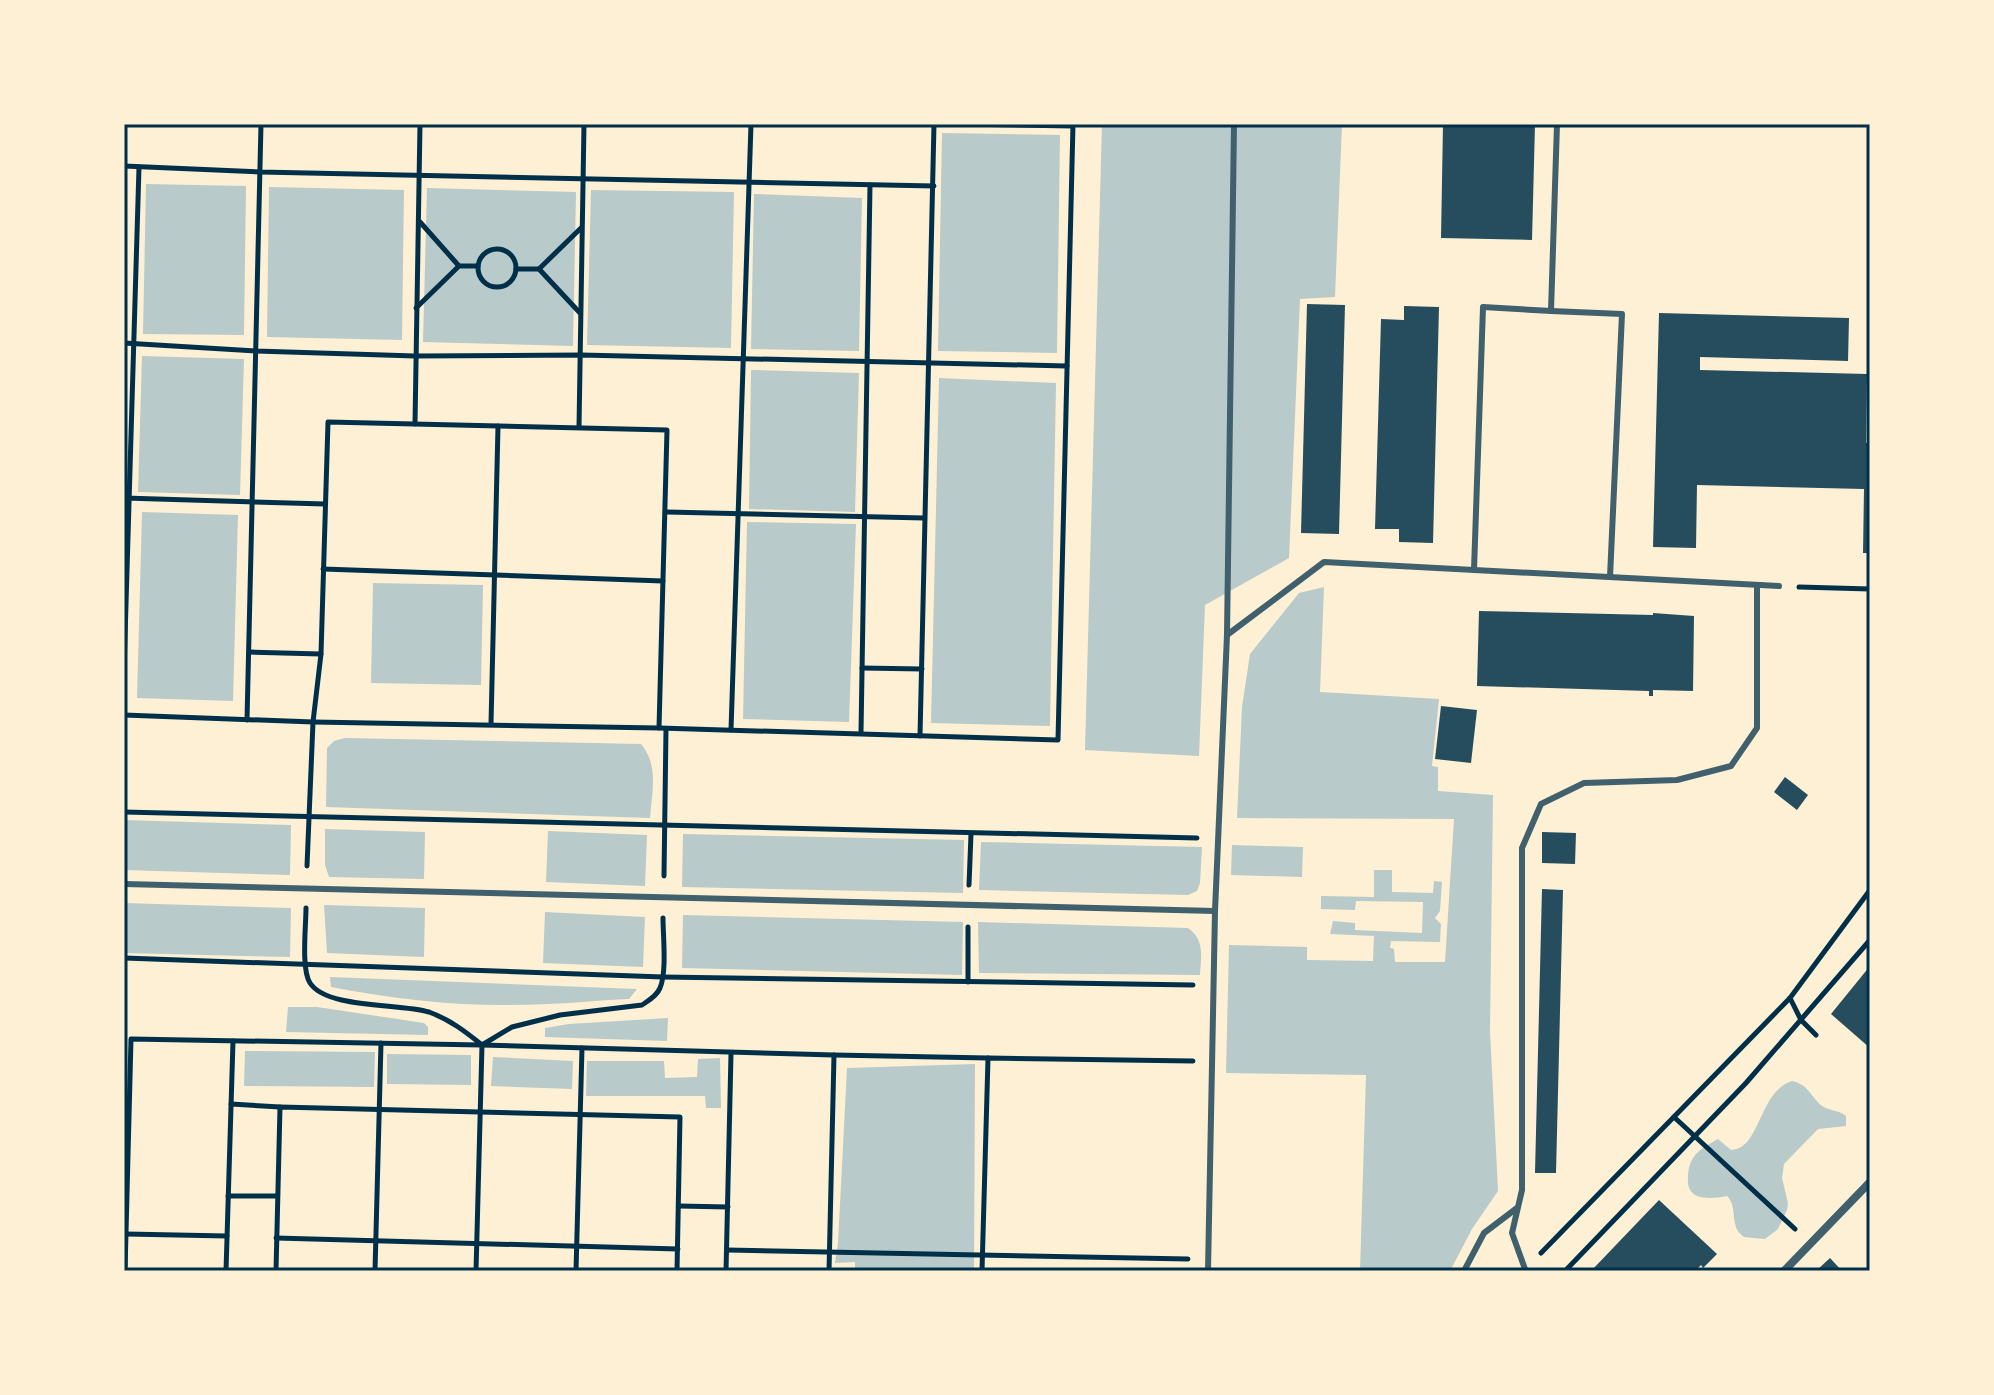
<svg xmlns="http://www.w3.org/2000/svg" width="1994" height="1395" font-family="Arial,sans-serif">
  <rect width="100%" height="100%" fill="#fdf0d5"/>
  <g fill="#b9caca">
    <path d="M1102,124h240l-7,173 -35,2 -11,259 -84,47 -6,151 -114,-6z"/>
    <path d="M942,133l118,2 -3,218 -119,-2z"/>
    <path d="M146,184l100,2 -2,149 -101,-1z"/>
    <path d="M269,187l135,3 -2,150 -135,-3z"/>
    <path d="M427,188l149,4 -3,154 -150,-4z"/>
    <path d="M591,190l143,2 -3,156 -144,-3z"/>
    <path d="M754,194l108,4 -3,153 -108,-2z"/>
    <path d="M142,356l102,3 -4,136 -102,-3z"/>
    <path d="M751,370l108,3 -4,139 -106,-3z"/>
    <path d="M939,378l117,5 -6,343 -119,-3z"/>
    <path d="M142,512l96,3 -5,186 -96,-3z"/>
    <path d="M747,522l109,2 -7,198 -106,-3z"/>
    <path d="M373,583l110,2 -2,100 -110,-2z"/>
    <path d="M1324,587l-4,105 119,7 -7,67 6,1v24l55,4 -3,236 8,160 -26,38 -22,42h-90l6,-196 -140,-2 3,-128 78,2v13l66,1 1,-25 -44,-2 3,-13 22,2v7l67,3 1,-31 -67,-1 -1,9 -34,-1v-13l53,1v-27h18v22l41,1 1,-12 8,1 -2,29 -5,7 6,6 -1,18 -49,-1 -1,7 4,1 1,13h50l9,-143 -217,-1 5,-111 8,-53 49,-61z"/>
    <path d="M345,738l296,6c18,21 11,48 9,74l-324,-11 1,-59 7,-7z"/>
    <path d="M124,820l167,5 -1,50 -166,-5z"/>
    <path d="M325,829l100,3 -1,47 -95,-2 -4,-12z"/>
    <path d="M548,831l99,4 -2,51 -99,-4z"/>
    <path d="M683,834l281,6 -1,53 -281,-6z"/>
    <path d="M981,842l221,5 -2,36 -3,8 -9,4 -209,-5z"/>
    <path d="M1232,845l71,2 -1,30 -71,-2z"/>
    <path d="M124,903l167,5 -1,49 -166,-4z"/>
    <path d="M324,905l101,3 -1,49 -97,-4z"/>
    <path d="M545,912l100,5 -2,50 -100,-4z"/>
    <path d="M683,915l280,7 -1,53 -280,-7z"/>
    <path d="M978,922l210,6c17,12 13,28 12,47l-221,-2z"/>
    <path d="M330,977l307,12 -8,10c-27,1 -54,4 -81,5 -73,4 -146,-3 -217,-17z"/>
    <path d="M288,1007h29l107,16 4,4v8l-142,-3z"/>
    <path d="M668,1018l-1,23 -122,-4v-9l24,-4z"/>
    <path d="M245,1051l130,1 -1,35 -130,-1z"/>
    <path d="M387,1054l84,1v30l-84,-1z"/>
    <path d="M493,1057l80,4 -1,28 -81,-3z"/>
    <path d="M720,1058l1,50h-15l-1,-12h-119l1,-35h77l1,17 32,-1 1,-18z"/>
    <path d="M975,1064l-1,207h-119v-9l-20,1 3,-20 9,-175z"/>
    <path d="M1792,1081c16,3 19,16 30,25 7,5 17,4 24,10v10l-28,3 -34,35 -2,14 6,25 -1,7 -9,19 -13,10 -21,-2c-16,-11 -5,-29 -17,-41 -16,3 -41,6 -39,-18 0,-9 2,-17 8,-24 6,-6 15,-11 22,-15l13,11c30,-1 27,-58 61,-69z"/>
  </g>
  <g fill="#264d5e">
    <path d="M1443,124h92l-3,116 -91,-2z"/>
    <path d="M1307,304l38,1 -6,229 -38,-1z"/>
    <path d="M1404,306l35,1 -6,236 -34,-1v-13h-24l6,-210 23,1z"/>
    <path d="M1659,313l190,5 -1,43 -148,-4v13l167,4 -1,69h4v110h-7l1,-64 -167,-4 -1,63 -43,-1z"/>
    <path d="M1479,611l174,4v-2l41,3 -1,75 -40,-1v6h-4v-5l-172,-5z"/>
    <path d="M1441,706l36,4 -6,53 -36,-4z"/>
    <path d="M1785,777l23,18 -11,15 -23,-18z"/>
    <path d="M1542,832l34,1 -1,31 -33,-1z"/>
    <path d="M1542,889l21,1 -7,283h-21z"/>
    <path d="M1870,966v82l-39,-34z"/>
    <path d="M1659,1200l58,54 -14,14 -2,-3 -6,6h-104z"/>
    <path d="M1830,1258l12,13h-26z"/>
  </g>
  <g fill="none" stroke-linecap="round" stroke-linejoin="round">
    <g stroke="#003049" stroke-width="5">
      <path d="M958,124l115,2"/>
      <path d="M124,166l136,6 674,14"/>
      <path d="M420,222l39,44"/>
      <circle cx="497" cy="268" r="19"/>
      <path d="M516,269h23l41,44"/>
      <path d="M539,269l42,-41"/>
      <path d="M416,308l43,-42h19"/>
      <path d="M124,343l132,8 159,5 166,-1 486,11"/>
      <path d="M415,424l5,-300"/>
      <path d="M579,427l5,-303"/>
      <path d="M124,498l201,6"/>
      <path d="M667,512l257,6"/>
      <path d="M323,569l340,12"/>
      <path d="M1799,587l71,2"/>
      <path d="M249,652l72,2"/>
      <path d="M862,668l60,1"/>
      <path d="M124,671l15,-504"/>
      <path d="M124,715l189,7 346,6 399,12 15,-616"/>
      <path d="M247,720l14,-596"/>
      <path d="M491,724l7,-298"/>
      <path d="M731,730l20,-606"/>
      <path d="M861,733l9,-548"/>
      <path d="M920,736l14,-612"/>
      <path d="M124,812l1073,26"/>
      <path d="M307,866l6,-144 8,-68 7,-232 339,8 -8,298"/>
      <path d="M664,876l2,-147"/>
      <path d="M969,885l2,-51"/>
      <path d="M306,908c0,18 -5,61 4,75 17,26 90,20 119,29 20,7 37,20 53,33l30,-18 48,-12 82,-10c6,-4 15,-9 18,-17 7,-16 3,-52 3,-70"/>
      <path d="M124,958l539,19 530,8"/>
      <path d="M968,982v-55"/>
      <path d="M1790,998l11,22 15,15"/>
      <path d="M834,1055l154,3"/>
      <path d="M231,1104l49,3"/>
      <path d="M1674,1117l121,112"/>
      <path d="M228,1196h49"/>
      <path d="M679,1206l49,1"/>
      <path d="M126,1234l101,2"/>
      <path d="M276,1238l402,11"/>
      <path d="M727,1250l461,9"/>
      <path d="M1541,1253l249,-255 80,-108"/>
      <path d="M125,1271l6,-232 351,6 352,10 -5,216"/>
      <path d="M226,1271l7,-230"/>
      <path d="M276,1271l4,-164 400,10 -3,154"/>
      <path d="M375,1271l6,-228"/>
      <path d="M476,1271l6,-226"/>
      <path d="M576,1271l6,-223"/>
      <path d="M726,1271l5,-217"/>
      <path d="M982,1271l6,-213 205,3"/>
      <path d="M1565,1271l181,-188 124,-143"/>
    </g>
    <g stroke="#3f606c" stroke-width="6">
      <path d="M1551,311l71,3 -12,263"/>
      <path d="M1474,570l9,-263 68,4 6,-187"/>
      <path d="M1227,635l97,-73 455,24"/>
      <path d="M124,884l1091,27"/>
      <path d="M1525,1269l-13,-36 10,-43v-342l19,-44 43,-21 93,-3 54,-14 26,-38v-143"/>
      <path d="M1208,1271l7,-360 12,-276 7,-511"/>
      <path d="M1464,1271l20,-38 33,-25"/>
    </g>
    <path stroke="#3f606c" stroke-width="8" d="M1784,1271l86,-89"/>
  </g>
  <rect width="1994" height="1395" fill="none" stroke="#fdf0d5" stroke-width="252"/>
  <rect x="126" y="126" width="1742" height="1143" fill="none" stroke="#003049" stroke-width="3"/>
</svg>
